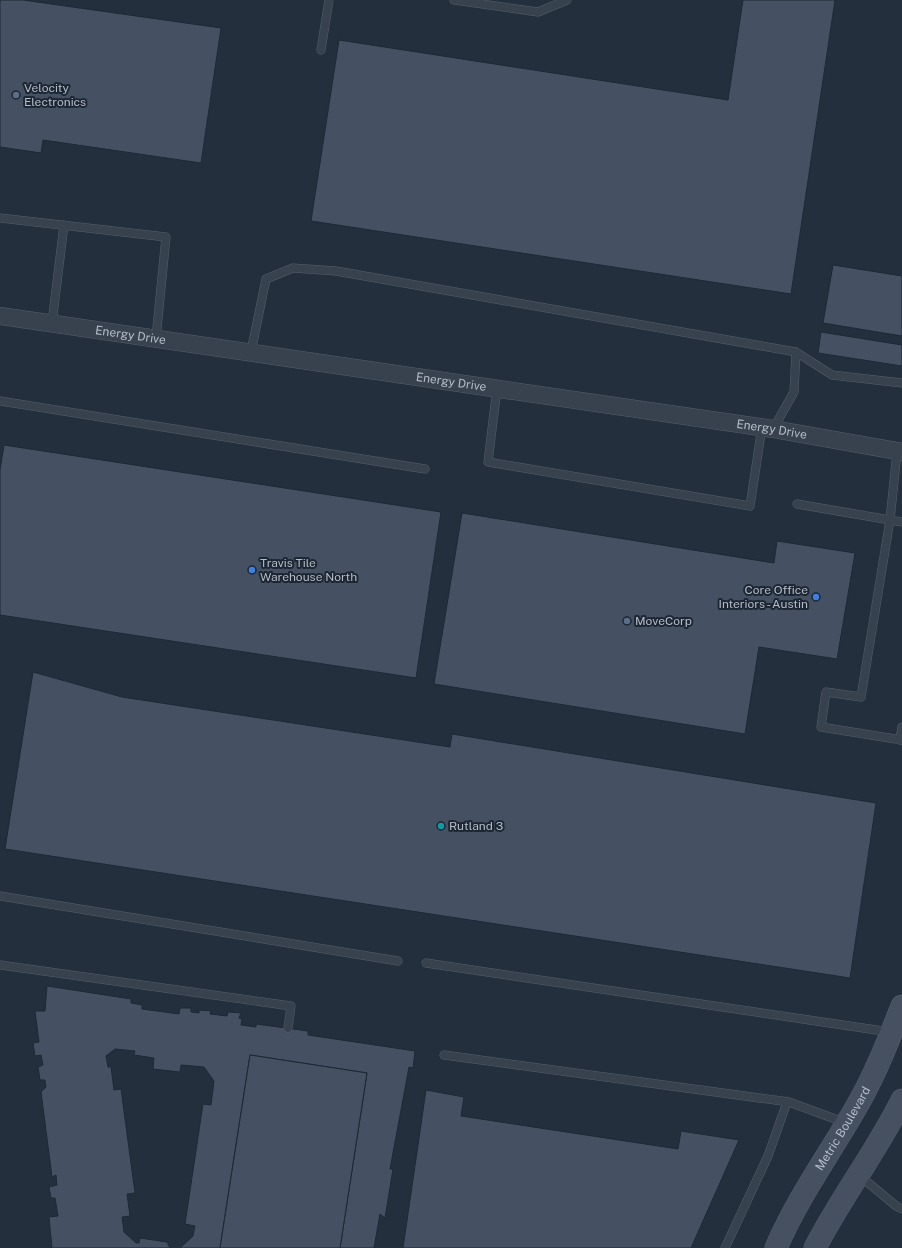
<svg xmlns="http://www.w3.org/2000/svg" width="902" height="1248" font-family="'Public Sans',sans-serif">
  <rect width="100%" height="100%" fill="#242f3e"/>
  <g fill="#455162" stroke="#1f2835">
    <path d="M0,0h23l198,28 -20,135 -158,-23 -2,13 -41,-6z"/>
    <path d="M743,0h92l-44,294 -480,-73 28,-181 389,60z"/>
    <path d="M833,265l69,11v60l-79,-13z"/>
    <path d="M821,332l81,13v21l-84,-13z"/>
    <path d="M4,445l437,67 -25,166 -416,-63v-145z"/>
    <path d="M462,513l312,50 3,-22 78,12 -18,106 -78,-12 -14,87 -311,-50z"/>
    <path d="M33,672l89,25 328,50 2,-13 424,69 -26,175 -845,-129z"/>
    <path d="M47,986l84,13v4l11,2v4l37,5 1,-6h11v4l8,1v-3l12,1 -1,3 17,2 1,-4 13,1 -2,5 3,1 -1,6 15,2v-3l52,7v4l107,16 -2,17 -4,-1 -19,102h3l-8,49 -5,-4 -6,34h-34l27,-175 -117,-18 -30,193h-40l13,-12 2,-10 -10,-2 18,-120 8,1 3,-24 -10,-14 -23,-2 -1,7 -27,-3 1,-11 -20,-3 1,-4 -20,-2 -9,7 2,11h3l3,23 7,-1 14,104 -8,1 3,22 -8,1 2,15 12,11h3l1,-5 27,4 3,6h-118l-3,-31 9,-1 -3,-18h-4l-2,-11 8,-2 -1,-10 -4,2 -11,-85 5,-5 -1,-7h-5l-2,-13 5,-2 -2,-10 -6,1 -2,-13 6,-1 -4,-31h10z"/>
    <path d="M250,1055l117,18 -27,175h-120z"/>
    <path d="M426,1090l38,7 -3,19 217,33 3,-18 58,9 -48,108h-288z"/>
  </g>
  <g fill="none" stroke-linecap="round" stroke-linejoin="round">
    <g stroke="#565f6c" stroke-width="9">
      <g id="service">
        <path d="M454,0l84,12 29,-12"/>
        <path d="M321,50l8,-50"/>
        <path d="M0,218l166,19 -10,101"/>
        <path d="M52,323l12,-98"/>
        <path d="M251,352l15,-73 27,-11 43,3 460,81 36,23 70,8"/>
        <path d="M497,388l-9,74 262,44 12,-79"/>
        <path d="M0,401l425,68"/>
        <path d="M773,429l21,-37 2,-40"/>
        <path d="M897,452l-7,68 -29,177 -35,-5 -5,35 81,13"/>
        <path d="M797,504l105,18"/>
        <path d="M900,740l2,-13"/>
        <path d="M0,896l398,65"/>
        <path d="M426,963l464,69"/>
        <path d="M0,965l291,41 -3,22"/>
        <path d="M444,1055l345,47 57,21"/>
        <path d="M859,1175l37,31 6,3"/>
        <path d="M725,1248l43,-92 19,-54"/>
      </g>
    </g>
    <g stroke="#565f6c" stroke-width="18">
      <g id="minor">
        <path id="s1" d="M0,316l773,113 129,23"/>
      </g>
    </g>
    <g stroke="#565f6c" stroke-width="23">
      <g id="secondary">
        <path id="s2" d="M776,1248c21,-49 52,-92 78,-137 20,-33 34,-70 48,-105"/>
        <path d="M815,1248c26,-51 62,-97 87,-148"/>
      </g>
    </g>
    <use href="#service" stroke="#38414e" stroke-width="8"/>
    <use href="#minor" stroke="#38414e" stroke-width="17"/>
    <use href="#secondary" stroke="#465061" stroke-width="22"/>
  </g>
  <g fill="#5c6f8a" stroke="#1d2633" stroke-width="1.5">
    <circle cx="16" cy="95" r="4"/>
    <circle cx="627" cy="621" r="4"/>
  </g>
  <g fill="#3f7fe0" stroke="#1d2633" stroke-width="1.5">
    <circle cx="252" cy="570" r="4"/>
    <circle cx="816" cy="597" r="4"/>
  </g>
  <circle fill="#0f9aa8" stroke="#1d2633" stroke-width="1.5" cx="441" cy="826" r="4"/>
  <g text-anchor="middle" stroke-width="4" stroke-linejoin="round" paint-order="stroke">
    <g font-size="12" fill="#b4bcc9" stroke="#1d2633" text-anchor="start">
      <text x="24" y="92">Velocity<tspan x="24" dy="14">Electronics</tspan></text>
      <text x="260" y="567">Travis Tile<tspan x="260" dy="14">Warehouse North</tspan></text>
      <text x="808" y="594" text-anchor="end">Core Office<tspan x="808" dy="14">Interiors - Austin</tspan></text>
      <text x="635" y="625">MoveCorp</text>
      <text x="449" y="830">Rutland 3</text>
    </g>
    <g font-size="12" fill="#b4bcc9" stroke="#1d2633">
      <text dy="4" stroke="none"><textPath href="#s1" startOffset="132">Energy Drive</textPath></text>
      <text dy="4" stroke="none"><textPath href="#s1" startOffset="456">Energy Drive</textPath></text>
      <text dy="4" stroke="none"><textPath href="#s1" startOffset="780">Energy Drive</textPath></text>
      <text dy="4" stroke="none"><textPath href="#s2" startOffset="137">Metric Boulevard</textPath></text>
    </g>
  </g>
</svg>
